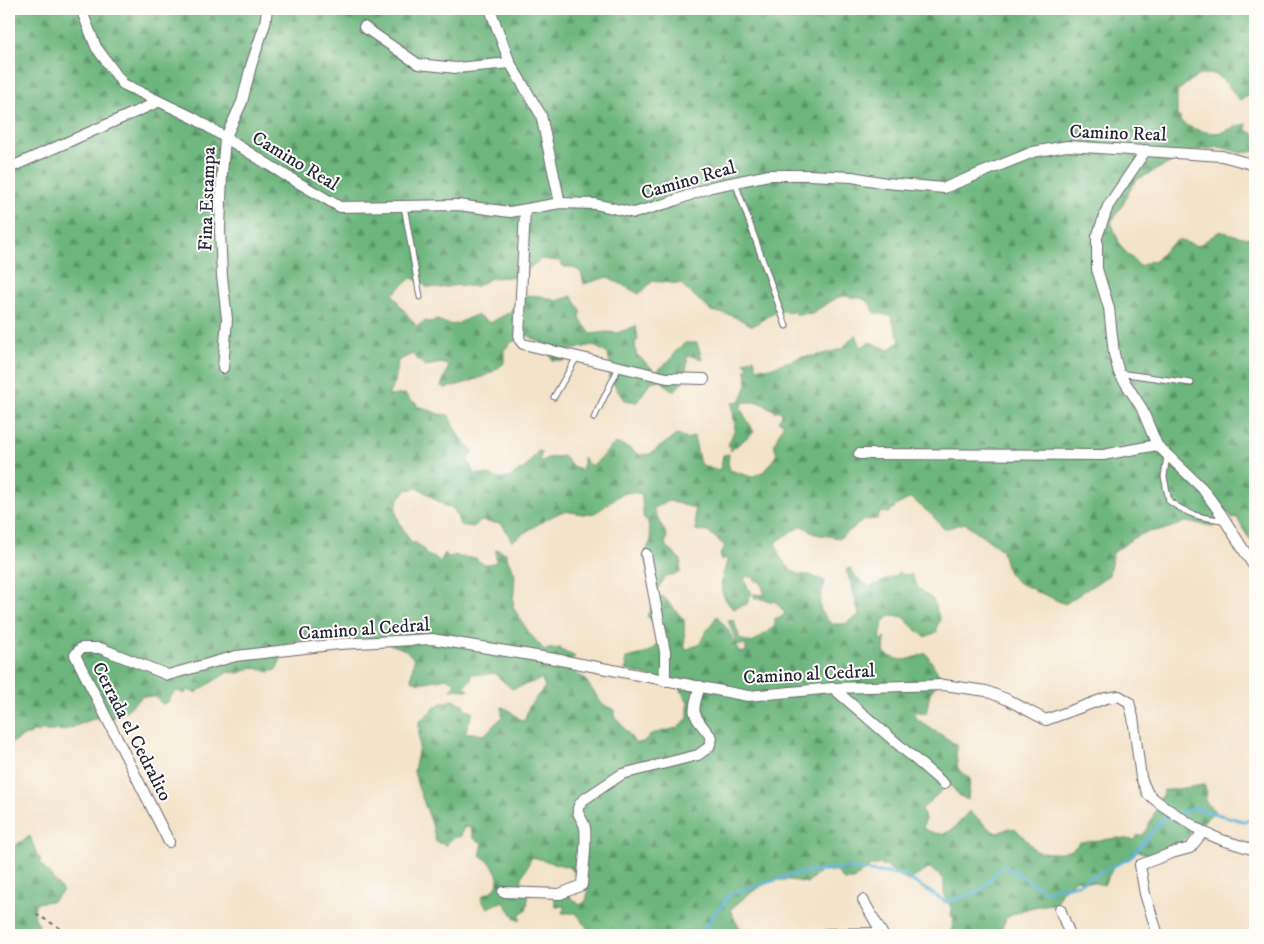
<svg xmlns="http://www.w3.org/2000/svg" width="1264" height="944" font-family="'IM FELL DW Pica',serif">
  <defs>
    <pattern id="forest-firs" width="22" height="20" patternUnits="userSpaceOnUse" patternTransform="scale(1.25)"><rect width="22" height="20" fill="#6cb57c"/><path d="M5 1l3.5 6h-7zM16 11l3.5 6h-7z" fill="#589367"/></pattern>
  </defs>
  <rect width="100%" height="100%" fill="#fdfcf7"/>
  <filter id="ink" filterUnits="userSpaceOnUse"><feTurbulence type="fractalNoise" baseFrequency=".02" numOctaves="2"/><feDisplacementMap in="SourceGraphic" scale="10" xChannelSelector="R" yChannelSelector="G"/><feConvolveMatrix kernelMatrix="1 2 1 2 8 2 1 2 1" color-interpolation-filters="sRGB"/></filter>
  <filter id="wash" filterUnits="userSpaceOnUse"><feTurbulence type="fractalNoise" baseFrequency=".0096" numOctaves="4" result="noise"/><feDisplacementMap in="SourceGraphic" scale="20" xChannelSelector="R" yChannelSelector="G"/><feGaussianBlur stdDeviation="1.12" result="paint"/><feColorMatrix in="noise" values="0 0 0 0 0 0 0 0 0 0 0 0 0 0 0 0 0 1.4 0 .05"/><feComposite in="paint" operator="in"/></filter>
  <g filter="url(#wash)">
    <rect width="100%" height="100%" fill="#f3e3c9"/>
    <g fill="url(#forest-firs)" stroke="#476c5c" fill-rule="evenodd">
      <path d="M9,9h1246v84l-16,7 -12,-16 -12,-10h-15l-23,17v26h3v4c9,8 33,15 45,10 8,-3 13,-6 22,-7l-1,5 9,6v16l-14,2 -21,-6 -26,4 -58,29 -9,15 -4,9 -12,18 10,25 19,19 11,-5h4l12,-13 11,-8 20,6 22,-15 26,7 9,-1v309c-4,-4 -16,-23 -18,-29l-5,2 -2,-6 -4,2 -12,11 -28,-4 -23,8 -16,2 -14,6 -20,15 -4,22 -44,29c-8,-3 -21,-11 -29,-12 -5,-6 -12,-5 -18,-10 -11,-7 -13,-19 -16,-32l-37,-27 -21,6 -11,-13 -22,-18 -14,7 -8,8 -9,-1 -3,7 -13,1 -24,18 -25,-4 -12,-8 -11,5 -18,13 3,2 3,11 10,12 10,6h10l15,6c-5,22 -11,26 7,43h13l14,-9 -7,-29 -6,-16 4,-2 6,9 13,10c10,-2 17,-9 26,-11l3,-4 6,3 7,-1 8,15 14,11 7,20 -3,6v6l-12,5c-8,-7 -15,-11 -21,-20l-12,-2 -9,6 -3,19 5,-2 -1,15c19,11 23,7 42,0l15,25 -11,15 -4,21 -10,-3 -1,7 42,27 -1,10 2,14 12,10 -2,21 -8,-4 -9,-10h-5l-24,23 3,10 -2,9c25,14 31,0 46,-17l23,20 6,2 11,-5 7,1 21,23 20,1 15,-3 8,-8 39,-4 14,2 4,-4 6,-1 9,-16 12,-29h6l34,-5 3,7 -2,9 10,10 -44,40 -21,5 -14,-6 -10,10h-3l-9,6 -10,19 -28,-6 -14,12 -7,13c-18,1 -33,5 -49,14l-4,10 3,7h-55l4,-16 -3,-3 1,-7 -8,-15v-14l-14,-12 -22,13 -21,-14 -7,-3 -12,3v4l-4,-1 -10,10h-10l-7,-8 -15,-2 -15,13c-7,-1 -16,-4 -23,-3 -21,0 -39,17 -54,30l7,14 10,11h-162l3,-6 -12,-16h-14l3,-7 -9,1 -2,-10 14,-2 12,10 6,-4 2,-9 -1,-3h-5v-11l-14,-11 -36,-10 -10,20 -1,10 8,7 -3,16 -6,4v7l-5,-3 -12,-17 -15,7 -6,-7 1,-6c4,-2 9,-3 11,-6 11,-10 -3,-29 -14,-33l3,-13 -10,-5 -2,-10 -7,-1 -3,9 -8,2 -7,7 -10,-3 -4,-18 -15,-40 -3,-13 5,-24v-25l20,-18 13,-4 12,4v5l9,3 -8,20 19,3 18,-18v-10l7,3 13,11 3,-1 4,-14 16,-19 -3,-8 -30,10 -18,-16 -11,2 -12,-2v6l-7,8 5,3c-7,1 -11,-2 -18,0l4,-7 -8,-5 -27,5 -9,-3 3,-21 -8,-9 -19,-7 -71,-4 -14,1 -15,5 -11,25 -7,2 -17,-5 -12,6 -12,-1 -33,21 -7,-3 -3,4 -8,-3 -6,5 -3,6 -6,2 -6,-7 -13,-1 -23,20 -5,1 -14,-1 -36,14 -32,2 -3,3h-4l-17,9zM541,259l18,2 5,6h8l9,5 3,12 24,-7 31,17 14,-13 28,3 30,27 20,4 22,11 21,-14 19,-1 3,3 16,-1 24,-15 7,-2 18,2 8,4 6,11 16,3 9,25 -11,9 -19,-8 -11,6v-6l-3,-8 -14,15 -27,7 -14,1 -31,11 -14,-1 -2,-9 -11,4 6,4 -3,3 1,16 -6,15 -9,3 3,26 -7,16 3,3 -1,3 24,-19 -14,-24 4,-6h15l16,9h6l1,4 -4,6 6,2 -10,21 3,10 -11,16 -14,7 -22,-7 -2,-7 1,-9 -6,1 -2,13 -4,2 -17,-6 -6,-28 -7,3 -9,-5 -28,20 -10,1 -13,-8 -12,-4 -21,22h-5l-6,-8v13l-11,-4 -9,-10 -15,2 -9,4 3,-10 -4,-1 -11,15 -18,12 -11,1c-5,-4 -16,-5 -23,-5l-7,-12 2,-7 4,-3c-11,-11 -21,-22 -25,-37l-11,-1 -13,-6 -9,-2 1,-3 -6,-2 -6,-7 -17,2 7,-14 3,-21 14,-7 13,12 17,-3 7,3 -8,20 5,2c20,-5 44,-11 58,-25v-13l8,-8 15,-7 19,10 6,15 12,1 4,-10 24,-6 15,8 5,17 -4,7c6,6 10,15 16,23l13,2 14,-20 9,-2 14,12c11,-12 14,-22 13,-37l15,4 -5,-16h-12l-11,10 -2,5 -16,14 -20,-18 -1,-12 3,-2 -2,-14 -19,7 -10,-1 -16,2 -11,-15 1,-8 -9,-15 -15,5 -16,-5 -19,-1 -12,17 -20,11 -13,-8c-21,6 -17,15 -40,5l-7,2 -6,-1 -7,6 -18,-23 -6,-10 18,-16 12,5 3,4 15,1 17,-3 17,2 16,-9 34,-2 3,-7zM418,488c11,5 27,21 36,21l6,16 13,2 8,-6 21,3 10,17c9,-6 42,-28 51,-29 9,-2 21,5 31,1 18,-8 23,-26 48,-19 -1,9 2,15 1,23l5,5 3,18 -7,16 12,35 10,-15 14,-3 1,-13 -16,-15 2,-9 -14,-27 16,-8 25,7 2,22 13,2 16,14 -5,9 1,5 6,-2v3c-6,21 -11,30 6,48l14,-5 4,-10 -7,-14 4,-6 1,4 4,-2 2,5h5l5,14 -12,-1 2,4 21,4 9,11 -5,5h-5v8l-23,17 -12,-4 -6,-18 -6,-1 9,25h9v7h-7l-11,-22 -11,-14 -13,19 -4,9 -15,6 -1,-30 -20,-23 -7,-1 -10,20 13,12v14l-12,11 -22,5 -1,5 2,2 -2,5 52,14 11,18v16l-11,10 -26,6 -8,8 -8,1c-7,-10 -13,-19 -21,-27l1,-6 -12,-5 -19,-27 -7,-4 -10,-10 8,-7 -10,-6h-5v-3l-12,1 -3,2 -16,-18 -16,-26 2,-33 -9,-18v-3l-10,-4v13c-8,3 -15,3 -20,-4l-18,-1 -1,-2 -9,2 -3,-4 -5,9 -4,-4 -10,-3 -3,-7 -7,-5h-5c-5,-11 -19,-28 -14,-40 1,-5 6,-9 9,-13z"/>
      <path d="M30,836l7,19 4,4 -1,4 23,28 -11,10 -17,2 -1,13 5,9 -3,10 -27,-1v-91l5,3z"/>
    </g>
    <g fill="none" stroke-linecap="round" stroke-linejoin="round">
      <g stroke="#5bb2d8" stroke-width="3">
        <path d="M1179,813l15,-5 49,13 12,-2"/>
        <path d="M699,935l31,-41 69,-21 46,-5 58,7 43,27 33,-10 24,-27 42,26 33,-7 52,-26 33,-39 10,-4"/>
      </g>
    </g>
  </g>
  <g filter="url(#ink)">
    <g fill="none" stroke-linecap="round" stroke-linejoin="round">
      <g stroke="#6b666d" stroke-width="7">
        <g id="service">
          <path d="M735,182l51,144"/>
          <path d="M404,206l16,91"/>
          <path d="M1119,373l72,10"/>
          <path d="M554,397l23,-40"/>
          <path d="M594,418l25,-51"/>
          <path d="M1167,455l-3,22 5,24c20,14 31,17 55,19"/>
        </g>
      </g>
      <g stroke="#6b666d" stroke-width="12">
        <g id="minor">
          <path d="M81,9l15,38 27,37 71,34 91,57 55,32 118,-2 52,7 50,-9 35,1 39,9 37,-11 40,-15 58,-12h39l44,2 34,6 58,5 89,-36 34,-6 155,10 33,9"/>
          <path d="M490,9l20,54 31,52 19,88"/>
          <path d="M364,27l54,37 38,4 54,-5"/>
          <path d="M1146,150l-38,56 -11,31v32l12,39 5,46 5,19 22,34 16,38 45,43 19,26 34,54"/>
          <path d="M9,168l149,-66"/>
          <path d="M525,210l-6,129 4,5 144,34 37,1"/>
          <path d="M223,368l4,-49 -5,-43 -2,-46 2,-56 3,-35 17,-37 9,-36 14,-42 2,-15"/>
          <path d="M859,454l244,1 54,-10"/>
          <path d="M646,554l19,98v29"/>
          <path d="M833,688l111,96"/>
          <path d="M169,842l-94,-187 6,-7h19l68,27 68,-19 103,-12 93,-5 123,20 193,37 85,-8 111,-3 42,6 20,8 40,21 60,-22 13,-2 10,6 4,15 8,61 7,16 15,12 40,26 19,8 33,10"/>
          <path d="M503,892l57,2 22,-9c1,-15 5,-42 3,-57 -2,-12 -14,-15 -2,-28l39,-26 76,-19 11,-8 3,-9c-19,-24 -22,-22 -12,-52"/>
          <path d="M863,900l20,35"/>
          <path d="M1060,909l10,26"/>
          <path d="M824,935l2,-1 55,-1"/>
          <path d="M1158,935l-13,-41 -5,-29 32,-12 18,-5 13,-16"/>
        </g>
      </g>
      <path stroke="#6b666d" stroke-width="2" stroke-dasharray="4 4" stroke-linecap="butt" d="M36,914l36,21"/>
      <use href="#service" stroke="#fff" stroke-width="5"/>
      <use href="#minor" stroke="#fff" stroke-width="10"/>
    </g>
  </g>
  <g text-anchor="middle" stroke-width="4" stroke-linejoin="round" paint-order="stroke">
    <g font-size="19" fill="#22223b" stroke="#fdfcf7">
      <text transform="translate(1118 132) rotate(2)" y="7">Camino Real</text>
      <text transform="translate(296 160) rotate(31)" y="7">Camino Real</text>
      <text transform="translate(688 179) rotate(-16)" y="7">Camino Real</text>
      <text transform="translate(206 199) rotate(-88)" y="7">Fina Estampa</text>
      <text transform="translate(364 628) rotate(-4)" y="7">Camino al Cedral</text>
      <text transform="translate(809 673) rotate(-3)" y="7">Camino al Cedral</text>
      <text transform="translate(133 731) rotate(63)" y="7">Cerrada el Cedralito</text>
    </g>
  </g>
  <rect width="1264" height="944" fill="none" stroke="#fdfcf7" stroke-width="30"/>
</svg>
